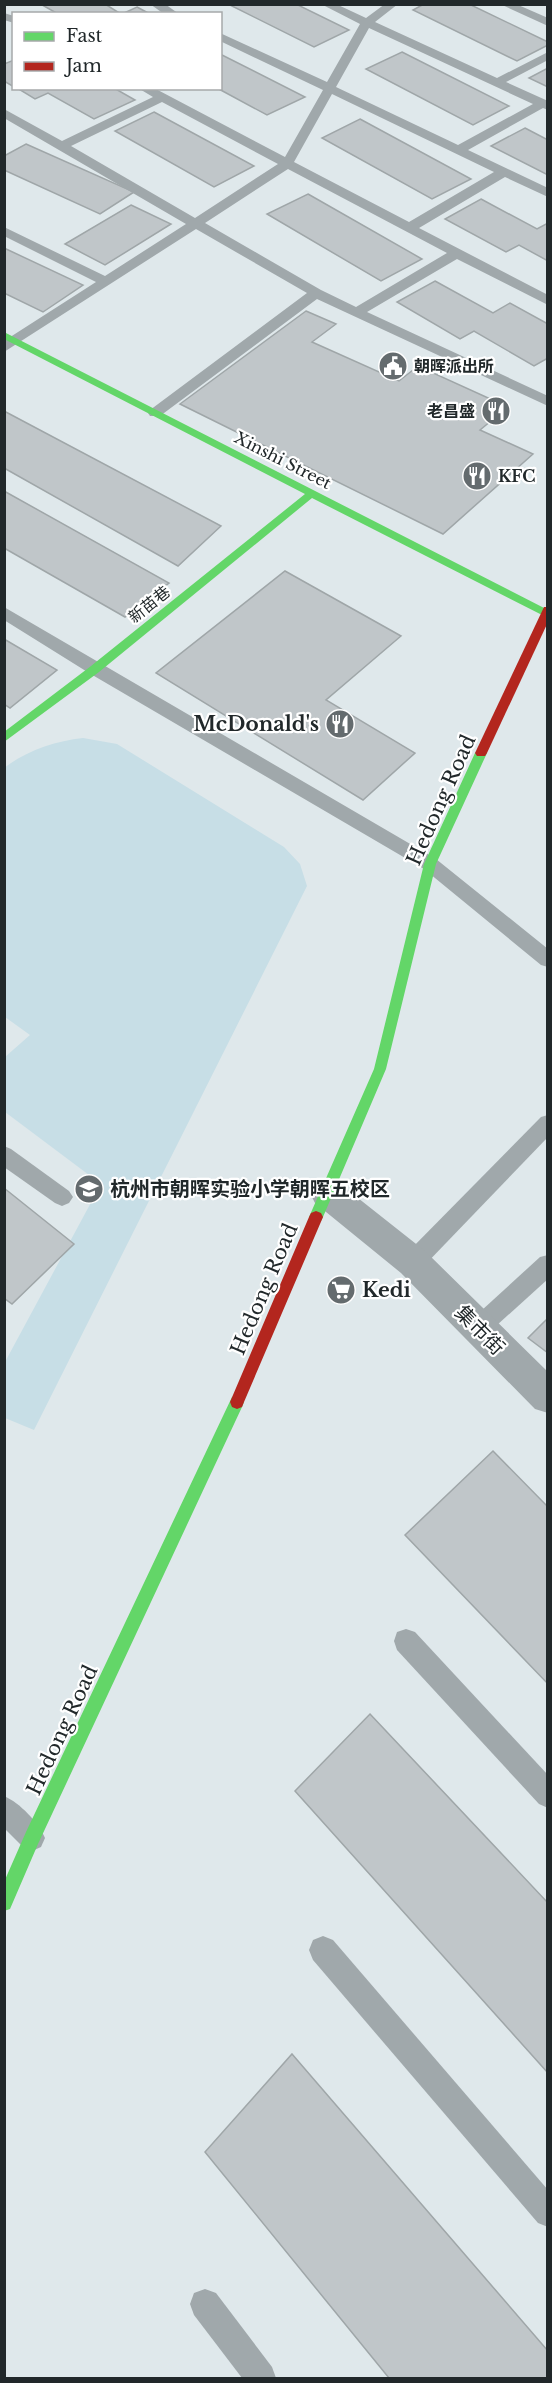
<svg xmlns="http://www.w3.org/2000/svg" width="552" height="2383" font-family="'Libre Baskerville','Noto Sans SC',serif">
  <rect width="100%" height="100%" fill="#dfe8eb"/>
  <path fill="#c7dee6" d="M83,738l34,6 167,103 16,17 7,22 -273,544 -29,-12v-56l96,-178 -96,-72v-55l25,-22 -25,-18 -1,-249c22,-17 51,-27 79,-30z"/>
  <g fill="#c0c6c9" stroke="#9fa6a8" stroke-width="1.5">
    <path d="M48,4h57l16,10h-63l-14,-8z"/>
    <path d="M228,4h68l53,26 -35,17z"/>
    <path d="M424,4h45l79,38v3l-31,16 -104,-51z"/>
    <path d="M137,7l13,7h-28z"/>
    <path d="M402,52l107,54 -36,19 -107,-56z"/>
    <path d="M220,54l85,43 -38,18 -50,-27h3z"/>
    <path d="M14,60v27l-10,-6v-17z"/>
    <path d="M548,68v19l-19,-9z"/>
    <path d="M17,88h97l21,12 -41,19 -46,-26 -13,6z"/>
    <path d="M154,112l100,54 -40,21 -99,-56z"/>
    <path d="M360,119l111,60 -39,20 -110,-61z"/>
    <path d="M525,128l23,12v35l-57,-29z"/>
    <path d="M26,144l108,48 -34,22 -96,-44v-14z"/>
    <path d="M308,194l114,65 -41,22 -114,-67z"/>
    <path d="M481,199l56,30 11,-6v38l-29,-16 -13,7 -61,-33z"/>
    <path d="M131,205l40,19 -66,41 -40,-21z"/>
    <path d="M4,248l79,37 -40,27 -39,-19z"/>
    <path d="M435,281l58,32 17,-10 38,21v34l-14,8 -60,-35 -14,8 -63,-37z"/>
    <path d="M306,311l30,13 -24,18 87,39 19,-15 90,41 -28,23 53,24 -90,80 -263,-130z"/>
    <path d="M4,411l217,115 -43,40 -174,-98z"/>
    <path d="M4,491l165,92 -44,34 -121,-69z"/>
    <path d="M285,571l116,65 -75,64 89,53 -52,47 -207,-127z"/>
    <path d="M4,639l53,31 -47,38 -6,-4z"/>
    <path d="M4,1188l70,56 -62,60 -8,-6z"/>
    <path d="M548,1318v35l-20,-15z"/>
    <path d="M493,1451l55,56v177l-143,-149z"/>
    <path d="M370,1714l178,189v170l-253,-282z"/>
    <path d="M292,2054l256,297v27h-159l-184,-226z"/>
  </g>
  <g fill="none" stroke-linecap="round" stroke-linejoin="round">
    <g fill="#a0a8ab" fill-rule="evenodd">
      <path d="M150,4h15l14,10h-15z"/>
      <path d="M321,4h15l30,14 19,-14h13l-23,18 122,56 51,-26v8l-42,22 42,19v9l-5,-2 -75,42 80,38v9l-43,-20 -86,51 129,67v10l-91,-46 -90,53 181,84v10l-231,-107 -157,117h-10l-2,-3 2,-3 157,-117 -111,-64 -192,123v-11l92,-59 -92,-46v-9l101,49 81,-52 -182,-106v-9l58,32 91,-44 -15,-9h16l131,69 38,-67 -103,-49v-8l107,49 33,-58zM369,28l164,76 -75,41 -122,-58zM332,94l162,78 -85,50 -115,-60zM162,102l116,62 -83,54 -124,-72zM288,169l159,84 -91,54 -35,-17 -116,-67z"/>
      <path d="M500,4h16l32,14v8z"/>
      <path d="M4,13l10,3v7l-10,-3z"/>
      <path d="M4,607l432,252 112,90v18l-7,-2 -117,-96 -335,-196 -85,-53z"/>
      <path d="M548,1115v22l-127,132 -8,3 -8,-3 -3,-7 3,-7 136,-138z"/>
      <path d="M4,1146l7,3 58,42 4,6 -4,6 -7,3 -7,-3 -51,-36z"/>
      <path d="M548,1255v24l-62,56 -8,3 -8,-3 -3,-7 3,-7 70,-64z"/>
      <path d="M406,1629l9,3 133,143v33l-9,-4 -142,-154 -3,-9 3,-9z"/>
      <path d="M4,1796c16,7 34,26 41,42l-4,9 -9,4 -9,-4 -19,-19z"/>
      <path d="M323,1936l10,4 215,250v37l-10,-4 -225,-263 -4,-10 4,-10z"/>
      <path d="M205,2289l11,4 56,74 4,11h-34l-48,-63 -4,-11 4,-11z"/>
    </g>
    <path fill="#a0a8ab" fill-rule="evenodd" d="M327,1179l12,4 86,68 123,121v41l-13,-4 -134,-136 -86,-70 -5,-10 5,-10z"/>
    <g fill="#63d668" fill-rule="evenodd">
      <path d="M4,332l544,278v8l-236,-120 -213,174 -95,70v-10l87,-66 214,-172 -301,-155z"/>
      <path d="M481,749l6,4 -51,111 -50,205 -63,148 -2,4 -5,2 -5,-2 -2,-4 65,-148 50,-205 51,-111z"/>
      <path d="M237,1395l5,2 2,5 -2,5 -204,437 -28,65 -6,2v-29l22,-50 206,-435z"/>
    </g>
    <g fill="#b3261e" fill-rule="evenodd">
      <path d="M544,607h4v15l-61,131 -2,3h-8l-2,-3z"/>
      <path d="M316,1211l5,2 2,4 -79,185 -2,5 -5,2 -5,-2 -2,-5 79,-185 2,-4z"/>
    </g>
  </g>
  <defs>
    <g id="civic-disc" transform="scale(1.5)"><circle r="9.5" fill="#646b6e" stroke="#fff"/><path d="M-.6-6.5H3V-4.5H.6V-3L4-1V1h2V6H-6V1h2V-1L-.6-3ZM-1.2 2.5V6h2.4V2.5Z" fill="#fff"/></g>
    <g id="restaurant-disc" transform="scale(1.5)"><circle r="9.5" fill="#646b6e" stroke="#fff"/><path d="M-5-6h1v4h1v-4h1v4h1v-4h1v5L-1.5 .5V6h-2V.5L-5-1ZM5-6V6H3V1.5H1.5Q1.5-4 5-6Z" fill="#fff"/></g>
    <g id="school-disc" transform="scale(1.5)"><circle r="9.5" fill="#646b6e" stroke="#fff"/><path d="M0-5L7-2L0 1L-7-2ZM-4 1L0 2.5L4 1V4Q0 6-4 4Z" fill="#fff"/></g>
    <g id="supermarket-disc" transform="scale(1.5)"><circle r="9.5" fill="#646b6e" stroke="#fff"/><path d="M-6-5.5h2.5l.6 2H6L4.5 2H-2.5L-4.4-4H-6ZM-1.5 3.2a1.3 1.3 0 1 0 .1 0ZM3 3.2a1.3 1.3 0 1 0 .1 0Z" fill="#fff"/></g>
  </defs>
  <g fill-rule="evenodd">
    <use href="#civic-disc" x="393" y="366"/>
    <use href="#restaurant-disc" x="496" y="411"/>
    <use href="#restaurant-disc" x="477" y="476"/>
    <use href="#restaurant-disc" x="340" y="724"/>
    <use href="#school-disc" x="89" y="1189"/>
    <use href="#supermarket-disc" x="341" y="1290"/>
  </g>
  <g text-anchor="middle" stroke-width="4.5" stroke-linejoin="round" paint-order="stroke">
    <g font-size="16" font-weight="bold" fill="#21282a" stroke="#fff" text-anchor="start">
      <text x="414" y="372">朝晖派出所</text>
      <text x="475" y="417" text-anchor="end">老昌盛</text>
      <text x="498" y="482">KFC</text>
    </g>
    <g font-size="16" fill="#21282a" stroke="#fff">
      <text transform="translate(283 460) rotate(27)" y="6">Xinshi Street</text>
      <text transform="translate(149 604) rotate(-39)" y="6">新苗巷</text>
    </g>
    <g font-size="20" font-weight="bold" fill="#21282a" stroke="#fff" text-anchor="start">
      <text x="319" y="731" text-anchor="end">McDonald's</text>
      <text x="110" y="1196">杭州市朝晖实验小学朝晖五校区</text>
      <text x="362" y="1297">Kedi</text>
    </g>
    <g font-size="20" fill="#21282a" stroke="#fff">
      <text transform="translate(441 800) rotate(-66)" y="7">Hedong Road</text>
      <text transform="translate(264 1289) rotate(-67)" y="7">Hedong Road</text>
      <text transform="translate(480 1330) rotate(45)" y="7">集市街</text>
      <text transform="translate(62 1730) rotate(-65)" y="7">Hedong Road</text>
    </g>
  </g>
  <rect width="552" height="2383" fill="none" stroke="#21282a" stroke-width="12"/>
  <rect x="12" y="12" width="210" height="78" fill="#ffffff" stroke="#a6a9aa" stroke-width="1.5"/>
  <rect x="24" y="32" width="30" height="9" fill="#63d668" stroke="#a6a9aa" stroke-width="1.5"/>
  <text x="66" y="42" font-size="18" fill="#21282a">Fast</text>
  <rect x="24" y="62" width="30" height="9" fill="#b3261e" stroke="#a6a9aa" stroke-width="1.5"/>
  <text x="66" y="72" font-size="18" fill="#21282a">Jam</text>
</svg>
